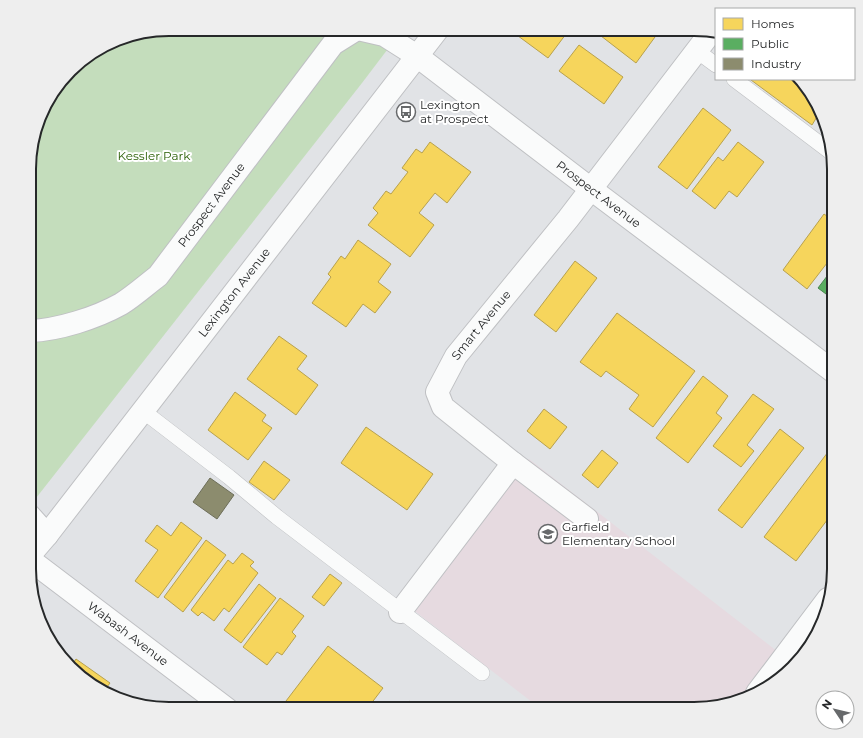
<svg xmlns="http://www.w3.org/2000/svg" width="863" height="738" font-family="Montserrat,sans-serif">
  <rect width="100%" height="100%" fill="#e1e3e6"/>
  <path fill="#e6dae0" d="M529,459l266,206 -2,3 -37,27 -53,14h-162l-129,-100z"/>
  <path fill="#c4ddbc" d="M169,29h234l-41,54 -333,424 1,-356 18,-52 29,-35 47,-27z"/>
  <g fill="#f6d55c" stroke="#b8a14d">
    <path d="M510,29h49l7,5 -18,24 -38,-28z"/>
    <path d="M592,29h52l11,8 -19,26z"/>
    <path d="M579,45l44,32 -19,27 -45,-33z"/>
    <path d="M752,79h46l3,2 -4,5 15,10 8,11 3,11 -5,-3 -6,10 -61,-45z"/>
    <path d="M703,108l28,22 -44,59 -29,-22z"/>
    <path d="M826,131l3,11 -8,-5z"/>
    <path d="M430,142l41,30 -24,31 -12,-10 -16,20 15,12 -24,32 -42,-32 10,-12 -5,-5 13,-17 5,3 17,-22 -6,-4 14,-19 6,4z"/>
    <path d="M738,142l26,20 -27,35 -8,-6 -14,18 -23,-18 26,-34 5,4z"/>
    <path d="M824,214l10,7v33l-27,35 -24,-19z"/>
    <path d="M358,240l33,24 -13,18 13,10 -16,21 -12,-9 -17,23 -34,-24 19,-26 -3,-3 13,-18 4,3z"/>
    <path d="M575,261l22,17 -41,54 -22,-17z"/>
    <path d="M617,313l78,58 -42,56 -24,-18 10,-14 -33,-24 -5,6 -21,-15z"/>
    <path d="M279,336l28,20 -10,13 21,16 -22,30 -49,-36z"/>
    <path d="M703,376l25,20 -12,17 6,5 -34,45 -32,-25z"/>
    <path d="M235,392l31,23 -4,6 10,7 -24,32 -40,-30z"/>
    <path d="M753,394l21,15 -27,36 7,6 -13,16 -28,-21z"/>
    <path d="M544,409l23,18 -17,22 -23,-18z"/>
    <path d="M366,427l67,47 -26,36 -66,-47z"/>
    <path d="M780,429l24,19 -62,80 -24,-18z"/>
    <path d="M602,450l16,13 -20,25 -16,-13z"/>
    <path d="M828,452l6,4v55l-38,50 -32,-24z"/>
    <path d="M264,461l26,19 -16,20 -25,-18z"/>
    <path d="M181,522l21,16 -44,60 -23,-17 23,-31 -13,-9 12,-16 14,11z"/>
    <path d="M206,540l20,15 -43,57 -19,-15z"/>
    <path d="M242,553l12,9 -4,4 8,7 -29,39 -5,-4 -10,13 -12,-9 -4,4 -7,-6 37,-50 5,4z"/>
    <path d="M330,574l12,9 -18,23 -12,-9z"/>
    <path d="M259,584l17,14 -35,45 -17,-13z"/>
    <path d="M280,598l24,18 -12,16 4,4 -14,19 -5,-3 -10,13 -24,-18z"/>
    <path d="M328,646l55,42 -16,21h-71l-10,-8z"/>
    <path d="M76,659l34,24 -6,8 -34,-23z"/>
    <path d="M409,701l10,8h-15z"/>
  </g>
  <path fill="#5aae61" stroke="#4a8650" d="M834,267v33l-16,-12z"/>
  <path fill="#8c8c6e" stroke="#6d6e59" d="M210,478l24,17 -17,24 -24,-17z"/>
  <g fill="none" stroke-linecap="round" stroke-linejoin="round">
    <g stroke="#bfc0c3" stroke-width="16">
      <g id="service">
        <path d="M697,51l19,14"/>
        <path d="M734,79l98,74"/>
        <path d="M143,411l86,66 48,40 205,156"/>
      </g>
    </g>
    <g stroke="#bfc0c3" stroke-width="24">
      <g id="minor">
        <path id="s1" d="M358,29l26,6 33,21 174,133 243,183"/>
        <path id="s2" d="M30,331c28,-1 66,-13 91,-27 13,-8 25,-19 37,-28l175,-232 24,-15"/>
        <path d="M29,515l18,20"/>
        <path id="s3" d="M587,519l-74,-56 -70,-56 -6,-15 19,-36 112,-137 143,-187"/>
        <path id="s4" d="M29,559l198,150"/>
        <path d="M400,612l113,-149"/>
        <path d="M757,693l71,-94"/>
      </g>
    </g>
    <g stroke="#bfc0c3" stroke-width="24">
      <g id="tertiary">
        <path id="s5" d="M29,556l18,-21 391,-506"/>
      </g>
    </g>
    <use href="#service" stroke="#fafbfb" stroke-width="15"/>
    <use href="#minor" stroke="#fafbfb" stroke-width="22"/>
    <use href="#tertiary" stroke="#fafbfb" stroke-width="22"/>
  </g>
  <defs>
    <g id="bus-ring" transform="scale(1)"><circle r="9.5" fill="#fff" stroke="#67696b" stroke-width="1.5"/><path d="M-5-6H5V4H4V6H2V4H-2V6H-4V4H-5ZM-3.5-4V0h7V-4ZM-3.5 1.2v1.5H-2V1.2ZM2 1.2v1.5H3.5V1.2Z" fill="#67696b"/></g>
    <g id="school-ring" transform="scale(1)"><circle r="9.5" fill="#fff" stroke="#67696b" stroke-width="1.5"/><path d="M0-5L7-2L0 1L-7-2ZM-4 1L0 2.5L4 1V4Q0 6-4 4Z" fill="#67696b"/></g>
  </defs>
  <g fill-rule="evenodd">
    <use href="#bus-ring" x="406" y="112"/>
    <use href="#school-ring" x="548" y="534"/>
  </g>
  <g text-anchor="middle" stroke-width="4" stroke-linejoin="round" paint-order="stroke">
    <g font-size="12" fill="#262829" stroke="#fff" text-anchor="start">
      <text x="420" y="109">Lexington<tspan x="420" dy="14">at Prospect</tspan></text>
      <text x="562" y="531">Garfield<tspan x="562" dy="14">Elementary School</tspan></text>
    </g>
    <g font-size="12" fill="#285d02" stroke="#fff">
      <text x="154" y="160">Kessler Park</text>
    </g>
    <g font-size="12" fill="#262829" stroke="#fff">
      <text dy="4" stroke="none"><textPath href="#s1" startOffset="294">Prospect Avenue</textPath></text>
      <text dy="4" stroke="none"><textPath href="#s2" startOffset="231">Prospect Avenue</textPath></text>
      <text dy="4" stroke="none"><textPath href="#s5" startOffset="334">Lexington Avenue</textPath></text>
      <text dy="4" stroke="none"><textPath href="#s3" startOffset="279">Smart Avenue</textPath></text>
      <text dy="4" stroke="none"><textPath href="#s4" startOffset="124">Wabash Avenue</textPath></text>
    </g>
  </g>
  <path d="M0 0H863V738H0ZM169 36H694A133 133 0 0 1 827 169V569A133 133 0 0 1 694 702H169A133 133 0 0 1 36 569V169A133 133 0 0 1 169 36Z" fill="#eee" fill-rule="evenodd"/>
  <path fill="none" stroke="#262829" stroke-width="2" d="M169 36H694A133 133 0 0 1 827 169V569A133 133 0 0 1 694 702H169A133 133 0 0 1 36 569V169A133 133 0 0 1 169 36Z"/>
  <rect x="715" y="8" width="140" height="72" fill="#ffffff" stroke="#a8a9a9"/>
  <rect x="723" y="18" width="20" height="12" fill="#f6d55c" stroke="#a8a9a9"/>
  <text x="751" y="28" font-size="12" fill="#262829">Homes</text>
  <rect x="723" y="38" width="20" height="12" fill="#5aae61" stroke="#a8a9a9"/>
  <text x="751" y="48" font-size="12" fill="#262829">Public</text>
  <rect x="723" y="58" width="20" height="12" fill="#8c8c6e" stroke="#a8a9a9"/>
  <text x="751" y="68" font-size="12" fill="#262829">Industry</text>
  <g transform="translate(835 710) rotate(305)"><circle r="19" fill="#ffffff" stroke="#a8a9a9"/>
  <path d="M0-3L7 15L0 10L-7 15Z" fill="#67696b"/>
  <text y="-6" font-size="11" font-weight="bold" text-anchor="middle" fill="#262829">N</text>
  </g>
</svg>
